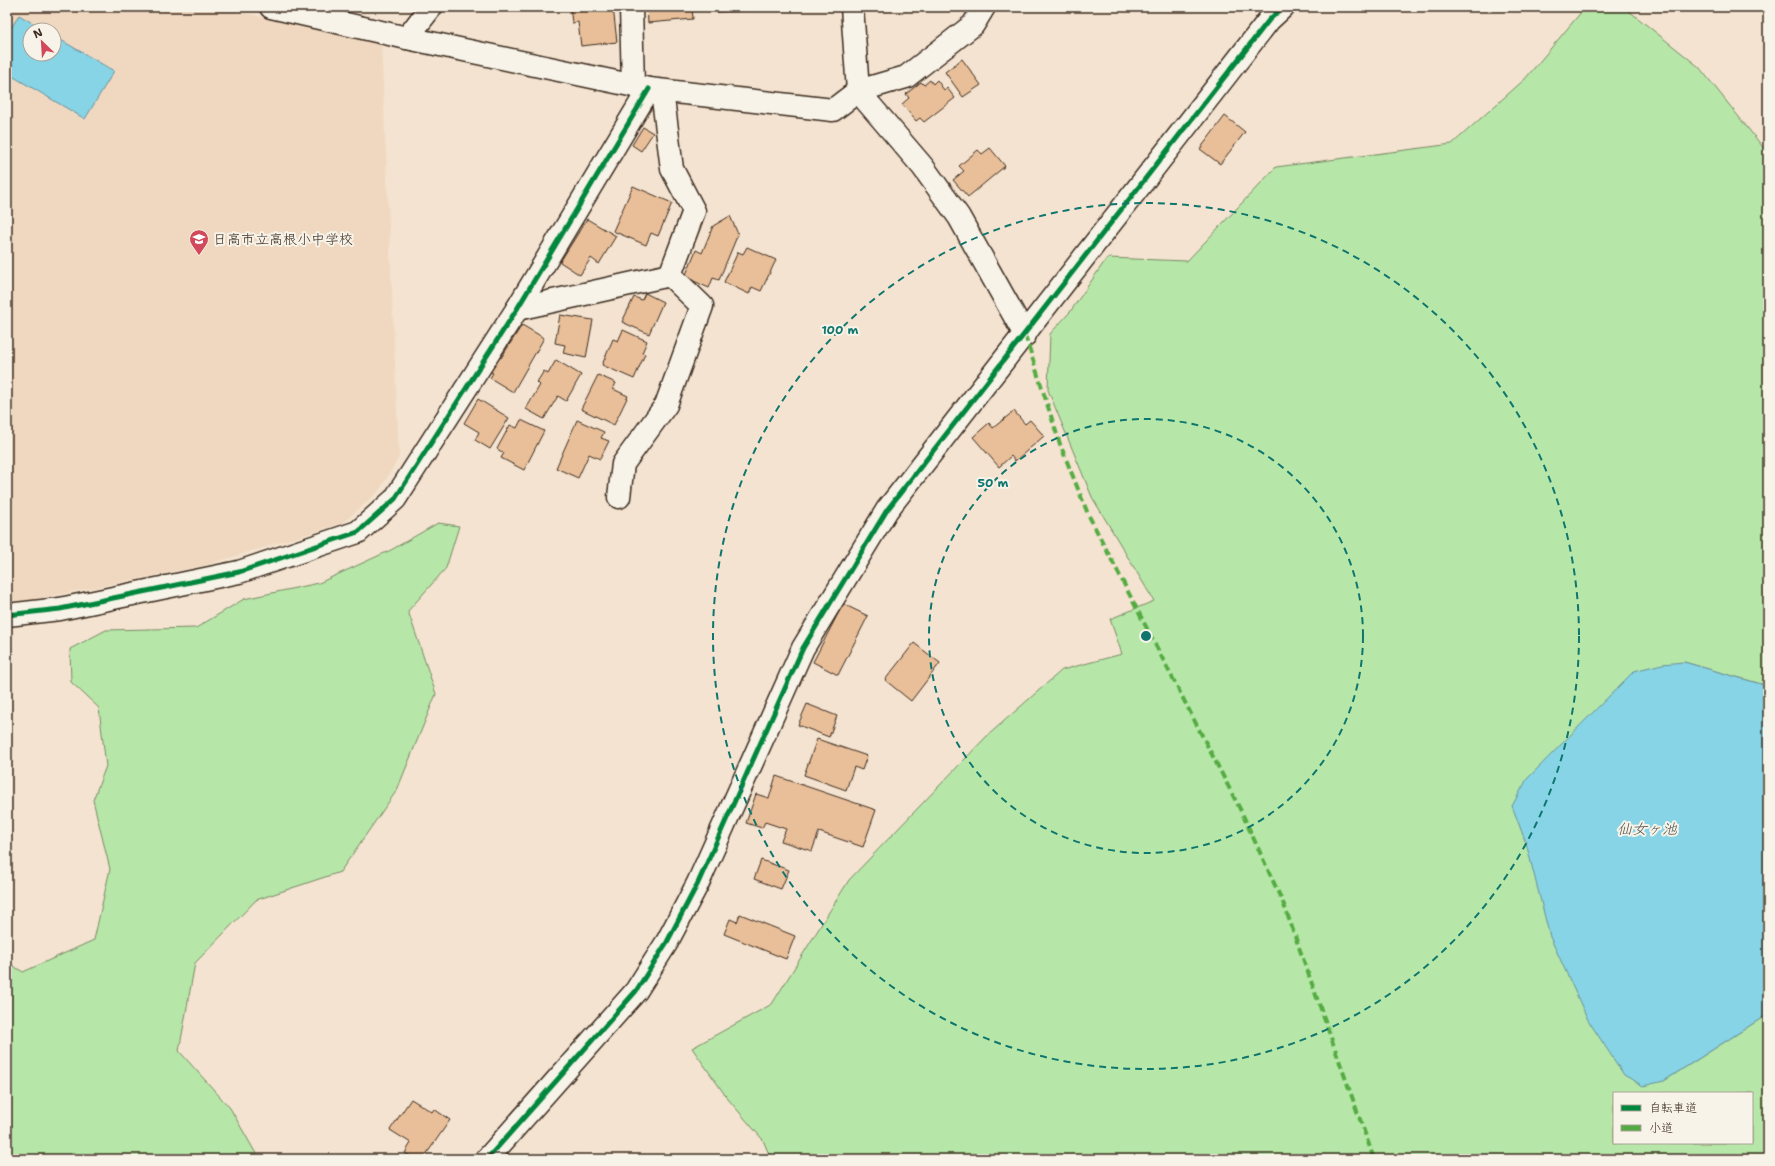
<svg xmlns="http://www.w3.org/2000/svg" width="1775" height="1166" font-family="'Shantell Sans','Klee One',sans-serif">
  <rect width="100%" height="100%" fill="#f3e3d0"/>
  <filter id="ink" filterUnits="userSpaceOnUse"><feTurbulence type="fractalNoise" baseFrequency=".025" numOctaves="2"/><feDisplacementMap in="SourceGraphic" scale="8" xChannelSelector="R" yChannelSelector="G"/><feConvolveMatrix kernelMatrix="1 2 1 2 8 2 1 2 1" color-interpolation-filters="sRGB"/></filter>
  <g filter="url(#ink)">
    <path fill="#f0d8c0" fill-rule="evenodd" d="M7,7h207l167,34 18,416 -20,34 -36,32 -136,42 -175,35 -25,2zM30,30h24v24h-24z"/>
    <g fill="#b6e7a8" stroke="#788863" fill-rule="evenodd">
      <path d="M1589,7h35l75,60 67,84 2,-3v538l-84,-24 -171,144 13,37 138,238 104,-67v145h-997l-8,-19 -35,-41 -36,-51 80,-44 77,-124 137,-143 76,-67 60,-16 -12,-35 44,-18 -62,-104 -44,-107 2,-56 20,-22 37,-54 80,3 89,-94 176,-23 73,-65 58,-69zM1614,1093h138v50h-138z"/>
      <path d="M438,523l21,3 -13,42 -38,43 28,83 -39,96 -57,82 -84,28 -61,63 -16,88 51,57 29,51h-252v-197l16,10 71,-32 16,-71 -17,-69 13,-34 -7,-58 -28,-26 -1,-33 36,-19 90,-2 48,-29 75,-16 72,-33z"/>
    </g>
    <g fill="#87d4e7" stroke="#699097">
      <path d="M19,15l25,15h-14v24h24v-18l60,35 -29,48 -78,-46v-38z"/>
      <path d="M1684,662l84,24v328l-104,67 -21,5 -19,-11 -36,-55 -38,-83 -24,-94 -14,-37 15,-27 107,-108 28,-7z"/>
    </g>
    <g fill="#e9bf99" stroke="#3b2a1e">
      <path d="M570,7h43l4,35 -36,4 -3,-24 -6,1z"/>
      <path d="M647,7h45l1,12 -45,4z"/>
      <path d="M716,7h42l1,3 -43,2z"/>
      <path d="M962,59l19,26 -18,12 -18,-25z"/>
      <path d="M930,80l3,4 4,-4 7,10 3,-2 8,10 -31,24 -4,-4 -4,3 -14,-17 7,-6 -3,-4 15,-12 3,3z"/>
      <path d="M1225,116l20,16 -25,32 -20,-15z"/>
      <path d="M643,127l10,6 -12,18 -9,-6z"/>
      <path d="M990,148l15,18 -37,31 -15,-17 11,-9 -5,-5 19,-16 4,4z"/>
      <path d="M633,186l39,17 -14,33 -7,-3 -5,12 -33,-14z"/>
      <path d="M730,216l8,18 -19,46 -6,-2 -4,10 -24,-11 11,-27 6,3 11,-27z"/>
      <path d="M587,219l29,17 -17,28 -8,-6 -11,17 -20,-13z"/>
      <path d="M747,247l29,13 -15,31 -9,-4 -3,7 -25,-12 14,-30 5,2z"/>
      <path d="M645,293l18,9 -14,32 -27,-12 12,-25 8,3z"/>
      <path d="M560,315l33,5 -7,38 -23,-5 2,-8 -10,-2z"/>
      <path d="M522,325l22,13 -31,54 -23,-14 3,-5 -5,-2 9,-16 4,3z"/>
      <path d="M623,330l24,11 -5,12 3,1 -11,25 -32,-14 11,-26 5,2z"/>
      <path d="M556,360l25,15 -15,26 -8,-5 -14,23 -18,-10 14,-24 -3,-3 7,-11 4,3z"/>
      <path d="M598,375l18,8 -3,6 15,7 -14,29 -33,-16z"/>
      <path d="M478,399l31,19 -19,31 -15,-9 4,-8 -15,-9z"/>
      <path d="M1014,411l11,13 5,-4 14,16 -29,25 -4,-5 -12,11 -26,-30 16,-14 4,5z"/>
      <path d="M521,420l23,11 -20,39 -23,-12 3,-5 -7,-4 13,-24 7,3z"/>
      <path d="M577,420l27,12 -3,6 8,3 -9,18 -11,-5 -11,24 -22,-10z"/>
      <path d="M843,604l25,12 -30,59 -25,-13z"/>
      <path d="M914,643l26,20 -29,38 -26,-21z"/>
      <path d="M807,704l30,12 -8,21 -31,-12z"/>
      <path d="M817,739l50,17 -5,14 -8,-3 -8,23 -42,-15z"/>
      <path d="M776,776l100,34 -13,37 -44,-15 -7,19 -31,-10 5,-12 -21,-7 -3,6 -16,-5 10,-29 13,4z"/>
      <path d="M761,860l28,10 -8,19 -27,-10z"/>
      <path d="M740,914l55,22 -9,23 -62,-25 6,-15 7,3z"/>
      <path d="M411,1099l21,13 2,-3 16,11 -27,39h-8l-10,-6 6,-10 -21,-13z"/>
    </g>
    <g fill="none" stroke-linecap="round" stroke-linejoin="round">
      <g stroke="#3b2a1e" stroke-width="25">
        <g id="minor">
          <path d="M271,7l136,31 242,51 184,21 25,-19 48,-14 67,-52 11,-18"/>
          <path d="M631,7l2,79"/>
          <path d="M852,7l6,84 65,76 36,50 66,118"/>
          <path d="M407,38l24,-31"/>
          <path d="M517,309l153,-34 24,-64 -22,-42 -10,-78"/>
          <path d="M619,497l4,-33 43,-59 36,-99 -32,-31"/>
          <path d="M7,615l53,-6 179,-37 119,-40 37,-33 122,-190 132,-220"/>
          <path d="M487,1159l149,-168 31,-49 31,-59 105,-235 84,-138 382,-490 14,-13"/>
        </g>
      </g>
      <use href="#minor" stroke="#f7f3e8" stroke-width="22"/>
      <path stroke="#55ab43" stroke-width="4" stroke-dasharray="8 4" stroke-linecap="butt" d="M1025,335l35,109 28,70 153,297 43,94 90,254"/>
      <g stroke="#f7f3e8" stroke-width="8">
        <g id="cycleway">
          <path d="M7,615l53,-6 179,-37 119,-40 37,-33 122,-190 132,-220"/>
          <path d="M487,1159l149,-168 31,-49 31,-59 105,-235 84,-138 382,-490 14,-13"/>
        </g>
      </g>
      <use href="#cycleway" stroke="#00873e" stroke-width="5"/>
    </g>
  </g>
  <g fill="none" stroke="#0f766e" stroke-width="2" stroke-dasharray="7 5">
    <circle cx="1146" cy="636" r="217"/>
    <circle cx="1146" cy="636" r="433"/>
  </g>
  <defs>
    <g id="school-pin" transform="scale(1)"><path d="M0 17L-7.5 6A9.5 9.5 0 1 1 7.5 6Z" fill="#d1495b" stroke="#f7f3e8"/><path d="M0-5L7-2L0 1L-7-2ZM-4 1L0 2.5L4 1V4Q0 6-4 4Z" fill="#fff"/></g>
  </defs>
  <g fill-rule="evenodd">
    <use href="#school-pin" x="199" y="239"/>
  </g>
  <g text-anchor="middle" stroke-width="4" stroke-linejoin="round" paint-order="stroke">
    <g font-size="14" fill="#3b2a1e" stroke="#f7f3e8" text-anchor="start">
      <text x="213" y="244">日高市立高根小中学校</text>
    </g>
    <g font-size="15" font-style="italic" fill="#4e5450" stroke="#f7f3e8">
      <text x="1647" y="834">仙女ヶ池</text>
    </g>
  </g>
  <circle cx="1146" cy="636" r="6" fill="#0f766e" stroke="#f7f3e8" stroke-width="2"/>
  <g font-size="12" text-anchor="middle" font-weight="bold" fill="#0f766e" stroke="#f7f3e8" stroke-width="4" stroke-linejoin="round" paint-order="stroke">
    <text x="840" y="334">100 m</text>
    <text x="993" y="487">50 m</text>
  </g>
  <rect width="1775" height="1166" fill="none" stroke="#f7f3e8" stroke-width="24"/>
  <rect x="12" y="12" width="1751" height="1142" fill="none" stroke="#3b2a1e" stroke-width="1.5" filter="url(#ink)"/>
  <rect x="1613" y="1092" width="140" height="52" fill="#f7f3e8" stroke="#aca397"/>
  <rect x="1621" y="1105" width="20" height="6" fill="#00873e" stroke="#aca397"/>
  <text x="1649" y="1112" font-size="12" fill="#3b2a1e">自転車道</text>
  <rect x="1621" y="1125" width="20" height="6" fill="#55ab43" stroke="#aca397"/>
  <text x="1649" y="1132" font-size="12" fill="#3b2a1e">小道</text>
  <g transform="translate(42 42) rotate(335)"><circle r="19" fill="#f7f3e8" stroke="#aca397"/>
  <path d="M0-3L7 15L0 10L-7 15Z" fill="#d1495b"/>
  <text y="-6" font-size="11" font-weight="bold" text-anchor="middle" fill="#3b2a1e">N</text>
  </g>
</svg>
